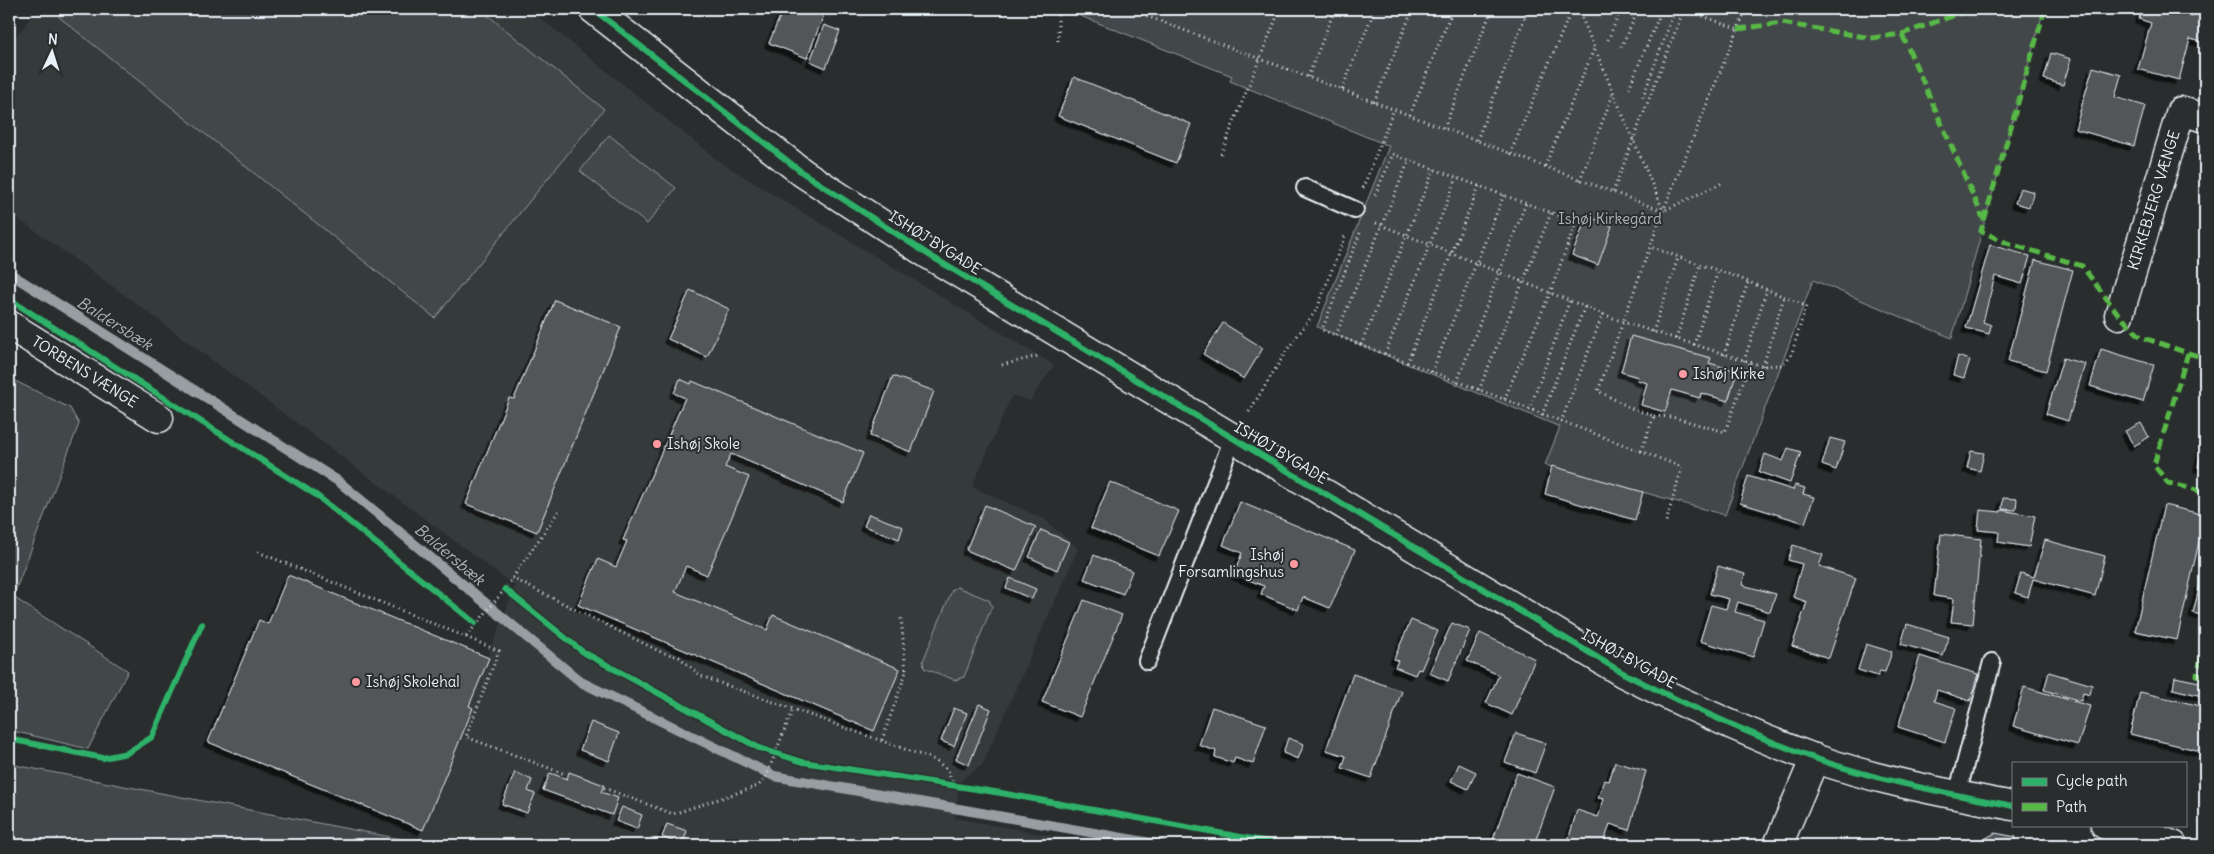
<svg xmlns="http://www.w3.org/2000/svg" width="2214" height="854" font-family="Delius,sans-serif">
  <defs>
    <filter id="shadow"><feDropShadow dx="-4.5" dy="4.5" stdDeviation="0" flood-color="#0009"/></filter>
  </defs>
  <rect width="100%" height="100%" fill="#2a2d2e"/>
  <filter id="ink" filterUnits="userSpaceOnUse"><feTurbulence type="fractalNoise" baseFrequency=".02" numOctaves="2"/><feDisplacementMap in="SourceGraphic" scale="10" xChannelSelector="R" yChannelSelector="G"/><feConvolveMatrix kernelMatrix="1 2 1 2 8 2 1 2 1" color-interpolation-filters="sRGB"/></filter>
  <g filter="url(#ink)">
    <path fill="#363a3b" d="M37,9h492l191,153 334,203 -24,36 -18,-6 -40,92 72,32 34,30 -96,216 -23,17 -4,36 147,27h-670l-15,-3 98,-256 -378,-282 -128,-92v-166z"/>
    <g fill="#424648" stroke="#959ca0">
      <path d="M65,9h415l124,100 -169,209 -376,-301z"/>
      <path d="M1063,9h981l-92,329 -139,-58 -88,235 -180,-50 15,-38 -243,-100 72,-181 -159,-65 2,-5z"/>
      <path d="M609,135l67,53 -29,36 -67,-53z"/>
      <path d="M9,378l61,30 9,16 -66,173 115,74 -40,78 -79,-19z"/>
      <path d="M957,587l32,13 3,6 -28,71 -9,3 -31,-12 -1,-7 29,-71z"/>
      <path d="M9,764l408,78 15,3h-423z"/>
    </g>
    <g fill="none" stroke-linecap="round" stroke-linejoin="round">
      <path stroke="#989fa3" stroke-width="10" d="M9,273l329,208 243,201 193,94 388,69"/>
    </g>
    <g fill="#535759" stroke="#e8f1f8" filter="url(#shadow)">
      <path d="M783,9h43l-19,49 -38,-15z"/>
      <path d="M2142,9h21l29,8v-2l-4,-2 2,-4h15l-2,33 -13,-3 -11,41 -41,-11 13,-46 -12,-4z"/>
      <path d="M824,25l16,6 -14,37 -16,-7z"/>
      <path d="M2051,53l20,6 -8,26 -19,-6z"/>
      <path d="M2093,67l28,8 -6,22 30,9 -11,40 -59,-17z"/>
      <path d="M1074,77l117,47 -15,39 -118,-47z"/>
      <path d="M2020,188l14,4 -5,15 -14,-4z"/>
      <path d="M1587,216l25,10 -14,39 -26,-10z"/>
      <path d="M1990,245l40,11 -8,28 -27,-8 -12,46 8,3 -2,9 -23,-6z"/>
      <path d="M2035,260l38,10 -27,101 -38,-10z"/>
      <path d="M690,290l39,19 -22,48 -39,-18z"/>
      <path d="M555,300l66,27 -84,205 -71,-28 43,-106 5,1z"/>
      <path d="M1223,323l40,25 -19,31 -41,-25z"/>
      <path d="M1631,336l80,22 -2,5 28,8 -9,30 -27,-8 -1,5 -28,-8 -7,22 -24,-7 6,-22 -10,-3 1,-3 -17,-5z"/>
      <path d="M2101,349l53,16 -11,37 -53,-16z"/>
      <path d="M1958,356l12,4 -6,18 -11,-3z"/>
      <path d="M2063,358l22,6 -17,57 -22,-7z"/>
      <path d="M893,376l41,15 -23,61 -41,-16z"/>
      <path d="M680,379l11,5 1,-3 171,72 -20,49 -112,-48 -6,13 24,10 -42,98 -21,-9 -11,26 92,38 6,-15 127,54 -26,62 -296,-126 20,-46 18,8 11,-26 -4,-1 62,-142 -11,-5z"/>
      <path d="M2141,423l8,14 -15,9 -9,-15z"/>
      <path d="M2205,435v34l-7,-2z"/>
      <path d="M1830,438l15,4 -9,28 -14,-5z"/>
      <path d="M1788,448l13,4 -11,31 -31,-11 6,-18 18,7z"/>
      <path d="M1971,451l13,2 -4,18 -13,-3z"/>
      <path d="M1552,466l91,26 -8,28 -90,-26z"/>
      <path d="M1748,476l45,14 2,-5 10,3 -2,6 11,3 -9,26 -65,-20z"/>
      <path d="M1110,482l69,29 -20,45 -68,-28z"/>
      <path d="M2003,498l14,1 -1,11 -14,-1z"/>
      <path d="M1240,502l115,48 -25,58 -27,-11 -5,13 -37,-16 3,-8 -30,-12 8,-21 -19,-8z"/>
      <path d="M985,505l51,22 -20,44 -50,-21z"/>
      <path d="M2164,505l41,10 -28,125 -42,-9z"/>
      <path d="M1980,510l21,2v-2l34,6 -6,31 -31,-5 1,-10 -21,-2z"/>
      <path d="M869,514l34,13 -4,12 -35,-13z"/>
      <path d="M1041,530l28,12 -12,28 -28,-13z"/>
      <path d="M1941,534l40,5 -8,85 -22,-2 3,-23 -20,-3z"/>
      <path d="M2045,540l60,16 -10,40 -62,-17 -5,18 -13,-4 6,-20 13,4z"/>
      <path d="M1793,545l30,10 -4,11 37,12 -27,80 -37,-12 15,-44 -14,-5 9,-33 -14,-4z"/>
      <path d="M1094,555l38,16 -9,23 -39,-15z"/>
      <path d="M1718,566l27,8 -3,11 34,9 -6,18 -32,-10 -3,10 29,8 -11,37 -53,-16 11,-36 15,4 3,-10 -19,-5z"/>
      <path d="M288,575l201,83 -20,48 4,2 -50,122 -215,-88 51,-122 9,4z"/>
      <path d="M1010,578l26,11 -4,10 -26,-11z"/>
      <path d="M2200,584l5,1v31l-12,-3z"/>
      <path d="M1084,600l38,15 -42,102 -38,-15z"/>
      <path d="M1411,620l27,11 -17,39 -3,-1 -3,6 -20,-8 3,-6 -4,-2z"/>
      <path d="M1452,623l18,7 -22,51 -19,-8z"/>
      <path d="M1907,624l42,13 -6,19 -42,-12z"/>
      <path d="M1480,633l55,26 -23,56 -26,-12 13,-28 -32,-14z"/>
      <path d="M1866,644l26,8 -7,20 -5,-1 -2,5 -20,-6z"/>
      <path d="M1920,656l58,18 -8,27 -33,-11 -3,11 22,7 -11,34 -47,-15z"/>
      <path d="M2049,672l43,13 -2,10 -7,-2 -2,8 -37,-11z"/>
      <path d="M1353,674l49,17 -31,87 -29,-10 4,-12 -20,-6z"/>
      <path d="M2175,677l29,6 -2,13 -29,-7z"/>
      <path d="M2024,687l66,19 -12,39 -65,-19z"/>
      <path d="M2140,692l65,15v45l-75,-18z"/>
      <path d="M979,704l12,5 -22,56 -13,-6z"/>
      <path d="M1212,707l54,18 -13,39 -18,-6 -2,5 -18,-6 1,-6 -17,-6z"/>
      <path d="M954,708l13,5 -13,33 -13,-5z"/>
      <path d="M591,722l28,11 -10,28 -29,-11z"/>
      <path d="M1516,733l30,10 -11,30 -30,-11z"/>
      <path d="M1288,738l16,6 -6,15 -15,-6z"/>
      <path d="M1615,762l31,9 -17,59 -19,-6 -7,21h-19l-16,-4 9,-31 21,7 6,-18 -6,-1 6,-18 5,1z"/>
      <path d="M1459,764l17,8 -8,17 -17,-8z"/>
      <path d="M515,772l17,8 -4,11 7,3 -8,19 -25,-9z"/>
      <path d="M569,772l35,13 -3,7 17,6 -6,17 -69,-25 7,-17 17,6z"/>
      <path d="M1517,773l38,14 -21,58h-43z"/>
      <path d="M622,807l20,8 -5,14 -21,-8z"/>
      <path d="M667,824l20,7 -5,14 -20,-8z"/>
      <path d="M1995,833l21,4 -2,8h-33v-4z"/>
    </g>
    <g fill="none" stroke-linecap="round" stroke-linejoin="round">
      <g stroke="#e8f1f8" stroke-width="20">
        <g id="service">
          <path d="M1305,188l50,22"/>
          <path d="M1147,661l86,-223"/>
          <path d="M1957,795l35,-133"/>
        </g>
      </g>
      <g stroke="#e8f1f8" stroke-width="31">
        <g id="minor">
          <path id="s1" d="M2119,315l62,-204 24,7"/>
          <path id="s2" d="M9,325l150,93"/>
          <path d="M1778,845l37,-87"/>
        </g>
      </g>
      <g stroke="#e8f1f8" stroke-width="31">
        <g id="tertiary">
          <path d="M593,9l210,164 126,82 694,418c63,32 125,61 191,85 64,23 132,35 199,48"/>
          <path d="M2105,825l46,12 22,8"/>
        </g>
      </g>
      <g stroke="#e8f1f8" stroke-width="3" stroke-dasharray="1 4" stroke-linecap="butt">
        <path d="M1128,9l535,202 59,-28"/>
        <path d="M1578,9l85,201"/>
        <path d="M1684,9l54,20"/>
        <path d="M1608,40l13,-31"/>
        <path d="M1058,46v-31l3,-6"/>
        <path d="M1621,47l18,-38"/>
        <path d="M1308,77l27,-68"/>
        <path d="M1629,88l33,-79"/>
        <path d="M1342,89l33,-80"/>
        <path d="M1643,97l32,-88"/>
        <path d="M1374,102l39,-93"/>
        <path d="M1410,115l43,-106"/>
        <path d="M1444,128l48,-119"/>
        <path d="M1477,140l51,-131"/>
        <path d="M1221,154l59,-145"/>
        <path d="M1510,154l62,-145"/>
        <path d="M1545,166l49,-117"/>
        <path d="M1580,180l33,-86"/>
        <path d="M1363,188l31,-79"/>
        <path d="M1613,192l71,-183"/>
        <path d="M1375,195l18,-41 183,68 -26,71 -46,107"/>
        <path d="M1376,223l247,99 140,44 19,-1 9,-9 15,-50 -69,-29 -87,-30"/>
        <path d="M1360,233l-38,97 360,137 -16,55"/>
        <path d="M1653,332l25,-74"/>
        <path d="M1336,335l73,-175"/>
        <path d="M1676,339l24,-74"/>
        <path d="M1361,345l73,-176"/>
        <path d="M1694,345l24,-74"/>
        <path d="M1385,354l72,-176"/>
        <path d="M1724,355l24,-73"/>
        <path d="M1744,361l23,-72"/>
        <path d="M1407,363l72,-177"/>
        <path d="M1002,365l36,-9"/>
        <path d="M1763,366l21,-69"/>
        <path d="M1432,372l72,-177"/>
        <path d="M1457,382l69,-179"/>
        <path d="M1479,390l72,-177"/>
        <path d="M1529,410l41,-110"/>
        <path d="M1249,412l38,-62 30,-41 29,-76"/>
        <path d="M1542,415l43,-109"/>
        <path d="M1654,416l18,1 53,15 25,-69"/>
        <path d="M1561,422l42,-108"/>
        <path d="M1641,451l13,-35 -21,-7 -35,-18 65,-180 83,-202"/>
        <path d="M258,552l208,85 39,-48 55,-80"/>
        <path d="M512,578l149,74 18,5 22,19 234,84 12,9 7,17"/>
        <path d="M466,637l33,14 -33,86 99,37"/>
        <path d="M882,740l24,-68 -5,-55"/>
        <path d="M604,788l69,26 85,-28 7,-7 28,-70"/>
      </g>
      <use href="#service" stroke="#2a2d2e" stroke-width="16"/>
      <use href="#minor" stroke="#2a2d2e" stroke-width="28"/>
      <use href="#tertiary" stroke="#2a2d2e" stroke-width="28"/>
      <g stroke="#58b947" stroke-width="5" stroke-dasharray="10 5" stroke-linecap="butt">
        <path d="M2045,9l-64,222 26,12 75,23 37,49 22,22 47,16 -34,112 14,18 37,9"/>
        <path d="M1738,29l44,-6 89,15 31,-4 70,-25"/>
        <path d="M1902,34l82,186"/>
        <path d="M2188,353l17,5"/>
        <path d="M2205,643l-8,32 8,2"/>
      </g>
      <g stroke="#2a2d2e" stroke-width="9">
        <g id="cycleway">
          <path d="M593,9l210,164 126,82 694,418c63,32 125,61 191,85 64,23 132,35 199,48"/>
          <path d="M9,299l307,196 159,128"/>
          <path d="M505,589l78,63 176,96 44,14 198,31 284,52"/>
          <path d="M9,739l94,19 24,-5 25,-16 50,-113"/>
        </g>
      </g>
      <use href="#cycleway" stroke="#2db169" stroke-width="6"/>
    </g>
  </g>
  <g fill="#ff9aa2" stroke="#2a2d2e" stroke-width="2">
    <circle cx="1683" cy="374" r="5"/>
    <circle cx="657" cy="444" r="5"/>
    <circle cx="1294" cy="564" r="5"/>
    <circle cx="356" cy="682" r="5"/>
  </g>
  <g text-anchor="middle" stroke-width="4" stroke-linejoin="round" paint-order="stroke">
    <g font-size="15" fill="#e8f1f8" stroke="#2a2d2e">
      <text dy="5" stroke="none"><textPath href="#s1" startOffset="120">KIRKEBJERG VÆNGE</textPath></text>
      <text transform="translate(935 243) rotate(32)" y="5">ISHØJ BYGADE</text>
      <text dy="5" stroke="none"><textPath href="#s2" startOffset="89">TORBENS VÆNGE</textPath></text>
      <text transform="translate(1281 453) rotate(31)" y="5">ISHØJ BYGADE</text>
      <text transform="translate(1629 659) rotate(29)" y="5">ISHØJ BYGADE</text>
    </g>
    <g font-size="15" fill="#aeb5ba" stroke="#2a2d2e">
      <text x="1610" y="224">Ishøj Kirkegård</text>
    </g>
    <g font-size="15" fill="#e8f1f8" stroke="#2a2d2e" text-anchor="start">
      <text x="1693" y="379">Ishøj Kirke</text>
      <text x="667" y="449">Ishøj Skole</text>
      <text x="1284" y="560" text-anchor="end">Ishøj<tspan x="1284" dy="17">Forsamlingshus</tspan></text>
      <text x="366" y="687">Ishøj Skolehal</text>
    </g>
    <g font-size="16" font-style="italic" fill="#acb3b9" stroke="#2a2d2e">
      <text transform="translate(115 323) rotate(32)" y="6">Baldersbæk</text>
      <text transform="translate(450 554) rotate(40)" y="6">Baldersbæk</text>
    </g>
  </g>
  <rect width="2214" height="854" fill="none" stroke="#2a2d2e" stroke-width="30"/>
  <rect x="15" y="15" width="2184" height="824" fill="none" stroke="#e8f1f8" stroke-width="2" filter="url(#ink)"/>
  <rect x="2012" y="762" width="175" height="65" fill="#2a2d2e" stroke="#767b7f"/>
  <rect x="2022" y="778" width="25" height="8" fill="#2db169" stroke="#767b7f"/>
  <text x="2056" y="786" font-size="15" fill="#e8f1f8">Cycle path</text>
  <rect x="2022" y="803" width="25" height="8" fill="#58b947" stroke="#767b7f"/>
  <text x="2056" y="812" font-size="15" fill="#e8f1f8">Path</text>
  <g transform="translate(52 52) rotate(4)" stroke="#2a2d2e" stroke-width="4" paint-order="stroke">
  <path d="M0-4L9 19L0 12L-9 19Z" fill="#e8f1f8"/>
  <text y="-8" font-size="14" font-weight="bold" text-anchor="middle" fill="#e8f1f8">N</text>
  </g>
</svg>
